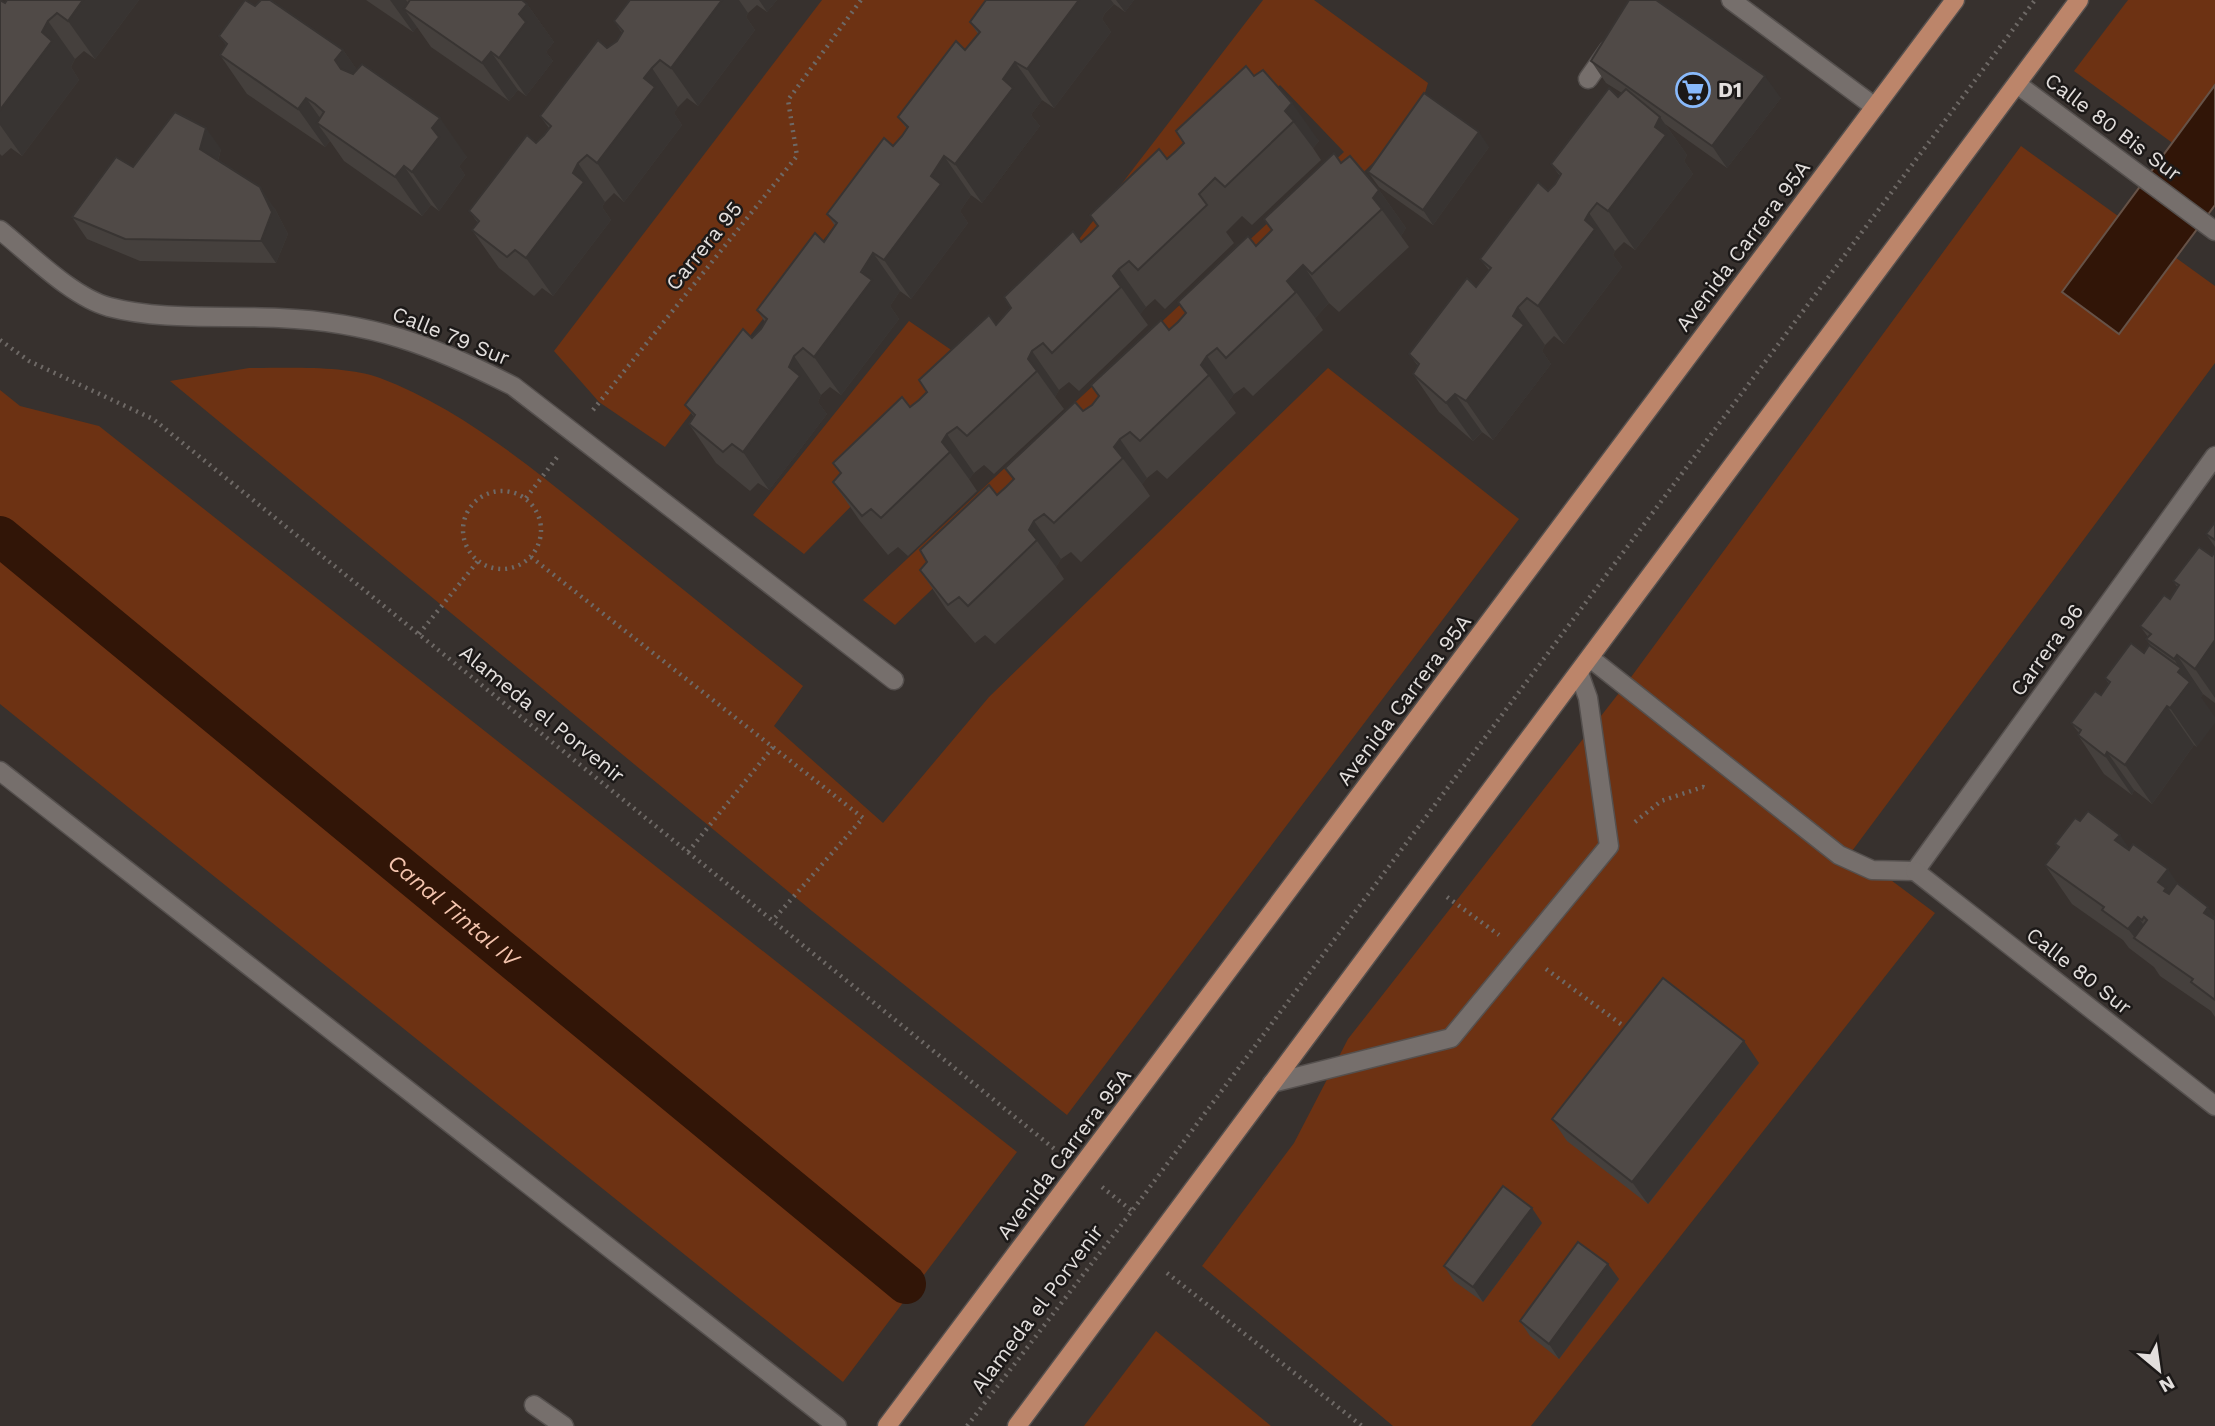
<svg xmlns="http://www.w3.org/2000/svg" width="2215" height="1426" font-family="'Work Sans',sans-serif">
  <rect width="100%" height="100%" fill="#37312e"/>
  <g fill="#6d3213">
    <path d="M822,0h185l-342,447 -66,-45 -45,-51z"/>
    <path d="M1263,0h51l114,83 -4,13 -51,67 -478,462 -32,-25 481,-448 -64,-67 -291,281 -185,188 -51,-39 156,-194 67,46 14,-12z"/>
    <path d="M2128,0h87v174l-141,-103z"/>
    <path d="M2021,146l194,140v77l-363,488 83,62 -404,513h-138l-191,-160 92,-123 54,-104 278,-355z"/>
    <path d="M249,368c37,0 97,-3 131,10 83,31 161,97 229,152 65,52 129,104 194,156l-29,40 109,97 106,-126 339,-329 191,151 -452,596 -255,-204 -642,-530z"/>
    <path d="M0,390l20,16 79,20 918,726 -174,230 -843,-678z"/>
    <path d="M1156,1331l115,95h-187z"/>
  </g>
  <path fill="#311507" stroke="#665247" stroke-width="2" d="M2215,85v120l-96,129 -57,-42z"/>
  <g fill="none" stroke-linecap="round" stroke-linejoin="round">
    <path stroke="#311507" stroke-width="40" id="s1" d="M0,536l906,748"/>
    <g stroke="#55504e" stroke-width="21">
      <g id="minor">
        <path d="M1731,0l144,107"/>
        <path d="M1588,79l21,-30"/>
        <path d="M2017,84l198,147"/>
        <path d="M0,230c30,24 72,67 109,77 54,14 114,8 170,11 92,4 153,27 234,68l381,294"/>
        <path d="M1590,658l249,197 33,15 43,1"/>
        <path d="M0,771l837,655"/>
        <path d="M1915,871l300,-415"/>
        <path d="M1915,871l300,235"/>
        <path d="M1272,1083l179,-45 158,-192 -21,-148 -9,-25"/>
        <path d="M534,1405l30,21"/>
      </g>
    </g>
    <g stroke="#55504e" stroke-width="21">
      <g id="major">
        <path d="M887,1426l1068,-1426"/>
        <path d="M1017,1426l1062,-1426"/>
      </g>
    </g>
    <g stroke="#6e6966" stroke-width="4.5" stroke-dasharray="2 5" stroke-linecap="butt">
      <path d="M0,340l29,21 124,58 904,732"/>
      <path d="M593,410l204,-254 -9,-56 73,-100"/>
      <circle cx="502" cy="530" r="39"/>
      <path d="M526,498l32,-42"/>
      <path d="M531,557l332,261 -90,102"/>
      <path d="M419,634l59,-73"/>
      <path d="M1635,822l26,-21 42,-14 4,2"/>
      <path d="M688,852l85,-105"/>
      <path d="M1447,897l52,38"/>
      <path d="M1546,969l83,61"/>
      <path d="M1102,1187l30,24"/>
      <path d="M1167,1273l195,153"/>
      <path d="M967,1426l165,-215 903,-1211"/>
    </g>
    <use href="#minor" stroke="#766f6c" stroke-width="18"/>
    <use href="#major" stroke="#bc856a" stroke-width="18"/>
  </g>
  <g fill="#45403d">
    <path d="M0,0l5,3 134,-3 -44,59 -11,-8 -9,8 -4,8 8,13 -57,76 -11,-8 -9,8 -2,-2z"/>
    <path d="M366,0h156l5,4 27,38 -8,10 7,9 -27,35 -8,-6 -9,11 -78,-54 -14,-20 -4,5z"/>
    <path d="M630,0h147l-10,12 -10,-7 -9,8 -2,4 9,13 -57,76 -11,-8 -9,9 -4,6 8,12 -58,77 -10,-9 -9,9 -3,5 9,13 -58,76 -11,-8 -8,8 -35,-28 -27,-38 6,-7 -9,-12 75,-76 5,-7 -9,-12 67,-68 10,-7 5,-8 -8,-12z"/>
    <path d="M986,0h148l-9,12 -11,-8 -9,9 -3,6 9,13 -57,76 -12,-8 -11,15 9,11 -58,77 -11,-8 -11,16 8,12 -57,76 -11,-8 -10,15 9,13 -58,76 -11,-8 -9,8 -3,7 9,12 -58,76 -11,-7 -8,8 -34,-28 -27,-39 5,-7 -9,-12 76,-76 4,-7 -8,-12 67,-68 11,-16 -8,-12 66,-68 14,-17 -9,-12 67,-67 13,-16 -8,-12z"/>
    <path d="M255,6l88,44 14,20 110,87 -8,9 6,9 -26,36 -8,-6 -9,11 -78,-55 -14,-20 -5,6 -78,-53 -27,-39 6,-10 -7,-9z"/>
    <path d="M1591,61l190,37 -54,70 -62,-44 22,31 -3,6 9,13 -58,76 -11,-8 -9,9 -2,4 9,12 -58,77 -10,-8 -9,9 -3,6 9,13 -58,76 -11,-8 -9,9 -34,-29 -26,-38 5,-8 -9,-12 67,-67 13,-17 -9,-11 75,-75 5,-8 -9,-12 71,-71 -16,-10z"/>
    <path d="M1254,76l65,65 -6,7 8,12 -69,65 -10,-9 -16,16 8,11 -69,66 -10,-10 -9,8 -6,7 8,11 -69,66 -10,-9 -10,8 -4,7 9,12 -70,65 -10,-9 -10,8 -5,6 8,12 -69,65 -10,-9 -10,8 -28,-34 -27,-39 163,-157 15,-17 70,-66 9,-8z"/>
    <path d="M1489,147l-56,78 -54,-38 -11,-15z"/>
    <path d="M221,149l-3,12 57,48 13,25 -12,29 -136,-2 -53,-22 -15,-22 61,-50z"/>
    <path d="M1341,163l38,27 27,38 -5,8 8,11 -70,65 -10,-9 -14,15 8,12 -70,66 -9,-9 -10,7 -6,8 8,11 -69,66 -10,-9 -10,8 -5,6 8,12 -69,66 -10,-10 -10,7 -5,8 8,12 -69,65 -10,-9 -10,8 -29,-34 -26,-39 163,-159 9,-6z"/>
    <path d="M2215,522v25l-9,-13z"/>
    <path d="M2215,551v152l-12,-9 -2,3 -4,50 -3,-2 -42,59 -18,-14 -2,5 -28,-21 -26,-39 1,-2 -8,-10 30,-28 8,-11 -4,-6 39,-25 7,-7 -5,-7 2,-2 -8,-11 30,-27 8,-11 -5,-7 39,-25z"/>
    <path d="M2080,821l49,28 49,35 37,33v100l-4,-6 -51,-35 -6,-9 -25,-19 -6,-8 -51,-36 -27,-39 13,-16 -3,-5z"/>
    <path d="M1759,1063l-111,141 -81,-63 -15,-22z"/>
    <path d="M1542,1223l-59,79 -29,-21 -10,-15z"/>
    <path d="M1619,1279l-60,80 -29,-23 -10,-15z"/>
  </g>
  <g fill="#383432">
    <path d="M83,0h56l-44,59 -27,-38z"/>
    <path d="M390,0h16l15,21 -17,-12 13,18 -4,5z"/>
    <path d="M722,0h17l9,13 -2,4 9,13 -57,76 -27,-38z"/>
    <path d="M759,0h18l-10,12z"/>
    <path d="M1079,0h32l3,4 -9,9 -3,6 9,13 -57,76 -27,-39z"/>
    <path d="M1116,0h18l-9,12z"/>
    <path d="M527,4l27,38 -8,10 7,9 -27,35 -27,-38 20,-44z"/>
    <path d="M48,21l27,38 -4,8 8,13 -57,76 -22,-31v-15z"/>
    <path d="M343,50l27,38 -9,10 -26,-38z"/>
    <path d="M491,52l27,38 -9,11 -27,-38z"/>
    <path d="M1015,62l27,38 -11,15 9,11 -58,77 -27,-39 48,-85z"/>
    <path d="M652,68l26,39 -4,6 8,12 -58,77 -27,-39 47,-85z"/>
    <path d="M1765,76l16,22 -54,70 -15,-22z"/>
    <path d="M306,98l24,34 -13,-9 13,18 -5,6 -27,-38z"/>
    <path d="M1292,103l27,38 -6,7 -28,-37z"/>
    <path d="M1660,117l27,38 -3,6 9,13 -58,76 -27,-39z"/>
    <path d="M440,118l27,39 -8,9 6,9 -26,36 -27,-39 20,-44z"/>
    <path d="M206,128l15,21 -6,22 -15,-22z"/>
    <path d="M1479,132l10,15 -56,78 -10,-15z"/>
    <path d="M944,156l27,39 -11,16 8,12 -57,76 -27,-39 47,-84z"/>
    <path d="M578,163l27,39 -3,5 9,13 -58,76 -27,-38z"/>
    <path d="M404,166l27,39 -9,11 -27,-39z"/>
    <path d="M260,187l15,22 13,25 -12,29 -15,-22z"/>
    <path d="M1379,190l27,38 -5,8 -28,-38z"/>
    <path d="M1589,213l26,38 -2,4 9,12 -58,77 -26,-38z"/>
    <path d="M873,253l27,38 -10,15 9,13 -58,76 -27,-38z"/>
    <path d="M1303,265l26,38 -14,15 -19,-26 -9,-11z"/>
    <path d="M1119,269l27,38 -6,7 -27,-38z"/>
    <path d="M1518,307l27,38 -3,6 9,13 -58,76 -27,-39z"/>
    <path d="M1032,351l27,39 -4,7 -27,-38z"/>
    <path d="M794,356l27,39 -3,7 9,12 -58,76 -26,-38z"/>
    <path d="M1207,356l27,38 -6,8 -27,-37z"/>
    <path d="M1455,394l27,38 -9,9 -27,-38z"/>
    <path d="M947,434l27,39 -5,6 -27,-37z"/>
    <path d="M1120,439l27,39 -5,6 -28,-37z"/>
    <path d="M1034,521l27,38 -5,8 -27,-37z"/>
    <path d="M2215,640v58l-20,-29z"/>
    <path d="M2177,655l26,39 -2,3 14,20v6l-18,24 -27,-39 8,-36 2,-3 -6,-10z"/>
    <path d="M2167,706l27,39 -42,59 -27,-39z"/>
    <path d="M2107,752l27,38 -2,5 -27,-39z"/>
    <path d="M2120,835l26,38 -31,-33z"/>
    <path d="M2168,869l26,39 -7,10 -29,-36z"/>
    <path d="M2208,907l7,10v11l-11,-15z"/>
    <path d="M2138,917l27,38 -30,-17 -7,-9z"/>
    <path d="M1744,1041l15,22 -111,141 -16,-22z"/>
    <path d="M1532,1208l10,15 -59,79 -10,-15z"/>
    <path d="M1608,1264l11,15 -60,80 -10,-15z"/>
  </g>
  <g fill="#504a47" stroke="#383432" stroke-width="2">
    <path d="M0,0l5,3 2,-3h76l-15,21 -11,-8 -9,8 -6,11 10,9 -52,69z"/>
    <path d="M245,0l10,6 6,-6h9l73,50 -8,10 6,9 12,5 9,-10 78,54 -8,10 7,9 -27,35 -8,-6 -9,11 -78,-54 7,-11 -9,-8 -9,-6 -8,11 -78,-54 7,-11 -8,-8z"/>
    <path d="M410,0h112l5,4 -8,10 7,8 -27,36 -8,-6 -9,11 -78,-54z"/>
    <path d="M630,0h92l-51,68 -11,-8 -8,8 -8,10 11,9 -58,76 -10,-8 -9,8 -5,10 11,9 -58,76 -11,-8 -8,7 -35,-27 7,-9 -10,-10 58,-76 9,8 8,-8 7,-9 -11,-10 58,-76 9,8 10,-7 6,-10 -9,-10z"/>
    <path d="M986,0h93l-52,69 -12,-7 -12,17 10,9 -58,76 -11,-8 -13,20 10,8 -57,76 -11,-7 -12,19 11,8 -58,77 -11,-9 -9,8 -5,11 11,9 -57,76 -11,-8 -9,8 -34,-28 6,-9 -10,-10 58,-76 9,9 9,-9 6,-10 -10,-9 58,-77 9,9 13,-19 -10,-9 57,-76 9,8 9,-10 6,-9 -10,-10 58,-76 9,9 15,-18 -10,-10z"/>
    <path d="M1629,0h27l109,76 -53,70 -121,-85z"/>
    <path d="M1246,66l8,10 9,-6 29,33 -7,8 9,10 -69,66 -10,-9 -16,16 8,11 -69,65 -9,-9 -10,8 -6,7 8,11 -69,66 -9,-10 -11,8 -4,8 9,12 -70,65 -10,-9 -10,7 -5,8 8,10 -69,66 -10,-9 -9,7 -29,-34 8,-9 -8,-10 69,-66 8,10 9,-7 8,-8 -8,-12 70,-65 7,10 15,-17 -7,-11 69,-66 8,11 9,-8 8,-8 -8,-11 69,-66 8,10 9,-8 8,-8 -8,-12z"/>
    <path d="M1609,88l9,9 8,-8 34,28 -5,10 11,8 -58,76 -11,-8 -8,10 -4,7 10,9 -57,77 -11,-8 -9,9 -5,9 11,9 -58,76 -11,-7 -9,9 -33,-29 6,-10 -10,-10 58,-76 9,9 15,-19 -11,-9 58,-77 10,9 7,-7 6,-10 -10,-10z"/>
    <path d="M1424,93l55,39 -56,78 -55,-38z"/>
    <path d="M175,112l31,16 -6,21 60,38 12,25 -11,29 -136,-2 -53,-22 44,-60 17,10z"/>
    <path d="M1334,153l7,10 9,-7 29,34 -6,8 9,11 -70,65 -9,-9 -16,16 9,11 -70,66 -9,-10 -10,8 -6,9 8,10 -69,66 -10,-9 -10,7 -6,8 9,11 -69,65 -10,-9 -10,7 -5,9 8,10 -69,66 -9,-9 -11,8 -28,-35 7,-8 -7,-12 69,-65 8,10 9,-8 8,-8 -9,-11 70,-66 8,9 9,-6 7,-9 -8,-11 70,-65 8,10 9,-8 8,-9 -8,-11 70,-66 8,10 16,-16 -8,-11z"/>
    <path d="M2215,522v18l-9,-6z"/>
    <path d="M2199,547l13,9 3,-5v89l-20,29 -18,-14 -3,4 -28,-20 5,-5 -11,-8 24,-31 6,4 9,-14 -6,-4z"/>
    <path d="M2131,643l13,10 5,-8 32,23 -3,4 12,10 -20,26 -3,-2 -42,59 -18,-13 -2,4 -27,-21 3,-5 -10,-7 24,-32 6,4 9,-13 -5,-4z"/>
    <path d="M2088,811l32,24 -5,5 14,10 4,-6 35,25 -10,13 8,6 -2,3 5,3 8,-11 31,24 -4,6 11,7v80l-24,-18 2,-3 -59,-41 13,-18 -3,-3 -2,3 -4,-3 -10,12 -26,-19 2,-3 -59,-42 14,-18 -4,-3 20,-26 5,3z"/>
    <path d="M1663,978l81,63 -112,141 -80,-63z"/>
    <path d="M1503,1186l29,22 -59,79 -29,-21z"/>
    <path d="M1578,1242l30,22 -59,80 -29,-23z"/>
  </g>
  <defs>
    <g id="supermarket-ring" transform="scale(1.75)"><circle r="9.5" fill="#1c1918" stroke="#89bafc" stroke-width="1.5"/><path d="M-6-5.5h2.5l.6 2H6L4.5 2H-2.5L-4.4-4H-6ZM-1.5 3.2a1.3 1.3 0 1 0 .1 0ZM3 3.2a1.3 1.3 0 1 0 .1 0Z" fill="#89bafc"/></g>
  </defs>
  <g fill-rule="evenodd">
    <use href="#supermarket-ring" x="1693" y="90"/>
  </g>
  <g text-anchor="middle" stroke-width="5" stroke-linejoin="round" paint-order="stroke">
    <g font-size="21" font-weight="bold" fill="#e3dfdd" stroke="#1c1918" text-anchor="start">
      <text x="1718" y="97">D1</text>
    </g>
    <g font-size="21" fill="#e3dfdd" stroke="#1c1918">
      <text transform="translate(2113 127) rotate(37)" y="7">Calle 80 Bis Sur</text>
      <text transform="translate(704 246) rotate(-51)" y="7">Carrera 95</text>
      <text transform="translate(1743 246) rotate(-53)" y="7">Avenida Carrera 95A</text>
      <text transform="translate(451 336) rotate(22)" y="7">Calle 79 Sur</text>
      <text transform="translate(2047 650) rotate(-54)" y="7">Carrera 96</text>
      <text transform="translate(1404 700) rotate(-53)" y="7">Avenida Carrera 95A</text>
      <text transform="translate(542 714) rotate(39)" y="7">Alameda el Porvenir</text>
      <text transform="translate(2079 971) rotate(38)" y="7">Calle 80 Sur</text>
      <text transform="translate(1064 1154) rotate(-53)" y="7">Avenida Carrera 95A</text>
      <text transform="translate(1037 1309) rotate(-53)" y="7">Alameda el Porvenir</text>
    </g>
    <g font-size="23" font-style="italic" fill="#f4c4ae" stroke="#1c1918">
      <text dy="8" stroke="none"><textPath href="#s1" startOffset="588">Canal Tintal IV</textPath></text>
    </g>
  </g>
  <g transform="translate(2159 1370) rotate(151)" stroke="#1c1918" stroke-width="5" paint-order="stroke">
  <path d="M0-5L12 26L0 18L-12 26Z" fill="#e3dfdd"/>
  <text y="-10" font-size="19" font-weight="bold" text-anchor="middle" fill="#e3dfdd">N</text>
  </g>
</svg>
